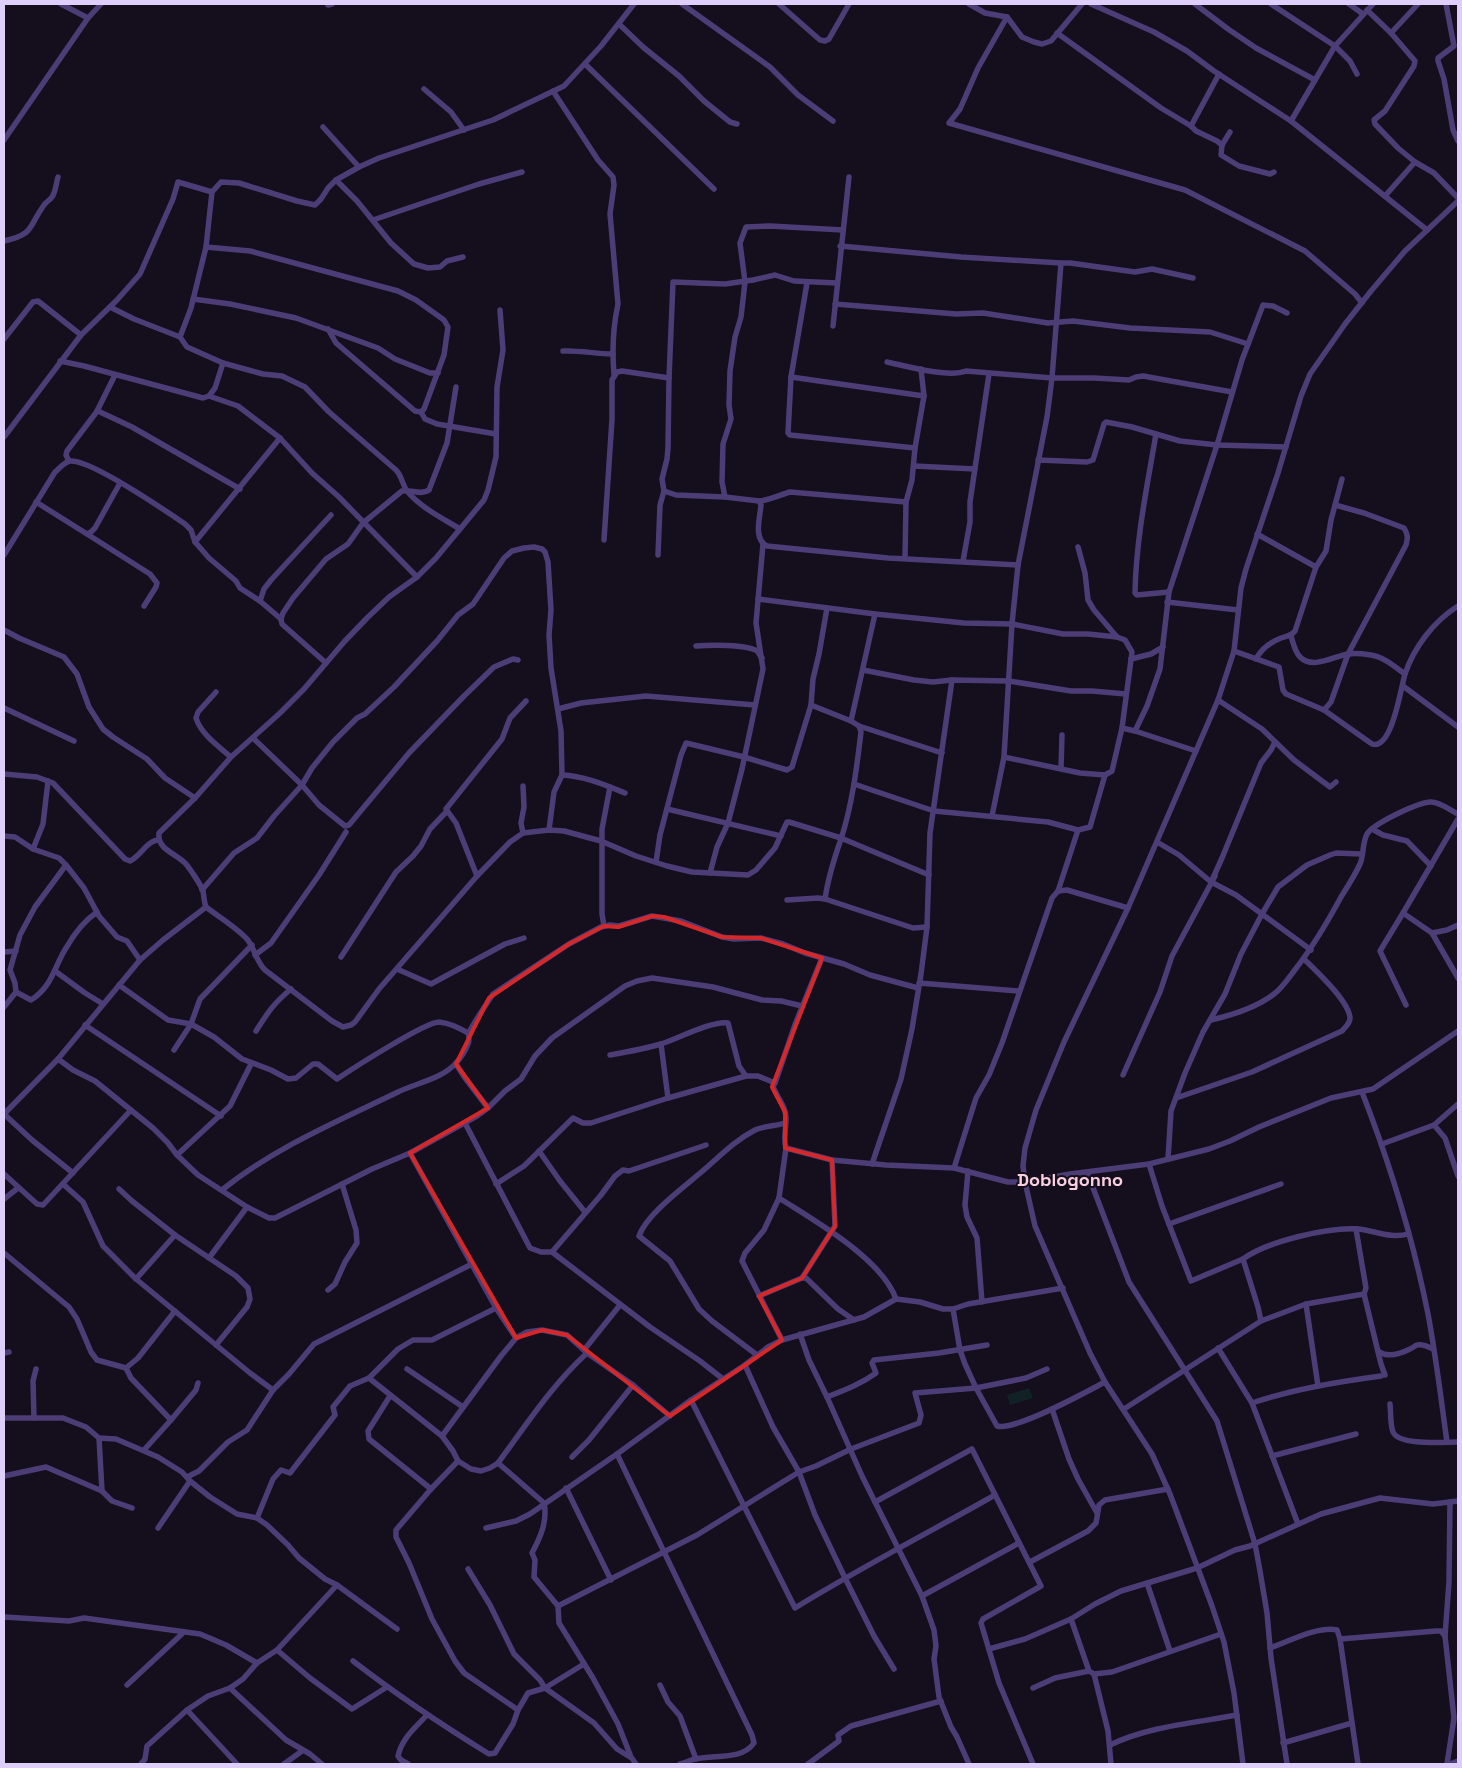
<svg xmlns="http://www.w3.org/2000/svg" width="1462" height="1768" font-family="'Space Grotesk',sans-serif">
  <rect width="100%" height="100%" fill="#140e1d"/>
  <path fill="#112226" d="M1029,1388l4,10 -23,7 -3,-10z"/>
  <g fill="none" stroke-linecap="round" stroke-linejoin="round">
    <g stroke="#4d3d77" stroke-width="5.5">
      <path d="M61,4l27,14"/>
      <path d="M328,4v1l4,-1"/>
      <path d="M682,4l88,63 28,28 35,26"/>
      <path d="M779,4l41,36 5,1 4,-2 20,-35"/>
      <path d="M969,4l16,9 22,4 15,20 12,5 8,2 9,-3 31,-37"/>
      <path d="M1091,4l63,28 33,19 27,20 77,50 136,109"/>
      <path d="M1195,4l33,25 28,19 59,32"/>
      <path d="M1271,4l64,42 15,15 7,13"/>
      <path d="M1349,4l14,10"/>
      <path d="M1446,4l8,42 -16,12v3l6,18 9,51 5,11"/>
      <path d="M1367,10l24,23 24,28 -1,5 -29,45 -11,9 1,4 23,24 17,14 19,11 24,25"/>
      <path d="M1007,17l-29,51 -18,41 -11,14 236,67 120,61 50,43 7,9"/>
      <path d="M619,24l24,23 36,29 25,25 26,21 7,2"/>
      <path d="M1057,33l104,75 30,18 5,5 21,10 5,4"/>
      <path d="M1391,33l27,-29"/>
      <path d="M585,64l129,125"/>
      <path d="M424,89l27,23 13,18"/>
      <path d="M553,91l45,69 15,17 1,8 -4,29 8,90c-5,23 -6,47 -4,70"/>
      <path d="M1291,121l44,-75 38,-42"/>
      <path d="M1191,126l28,-52"/>
      <path d="M323,127l36,40"/>
      <path d="M1230,132l-8,13 -1,10 18,11 31,8 4,-2"/>
      <path d="M4,140l84,-122 13,-14"/>
      <path d="M336,180l21,21 34,42 23,21 14,4 12,-1 7,-6 16,-4"/>
      <path d="M1385,196l30,-34"/>
      <path d="M373,220l106,-36 43,-12"/>
      <path d="M4,241c31,-7 24,-14 40,-36 2,-3 6,-5 8,-8 4,-5 4,-14 6,-20"/>
      <path d="M840,246l121,11 100,6"/>
      <path d="M206,247l44,4 148,40 18,9 28,20 4,7 -4,28 -20,54 -3,3 -6,-1 -79,-68 -8,-14"/>
      <path d="M807,283l-16,94 133,19"/>
      <path d="M193,299l37,5 66,14 82,30 17,11 35,14h8"/>
      <path d="M835,304l121,10 27,-1 65,10 25,-2 57,7 80,4 38,12"/>
      <path d="M110,307l24,12 46,18 7,10 36,16 40,11 19,2 23,11 24,25 67,58c6,6 6,14 11,21 14,17 35,27 53,38"/>
      <path d="M500,310l3,40 -6,37 -1,70 -8,33 -4,10 -48,58 -19,19 -28,20 -22,21 -23,24 -40,47 -25,25 -48,43 -36,41 -36,35c-2,17 17,20 27,31 4,5 15,21 17,27 1,5 1,11 3,16 13,10 30,20 41,32 8,10 9,22 18,31l67,51 11,6 8,-2 4,-3 24,-33 98,-113 33,-34 13,-9 26,-3 15,1 37,10 35,15 31,10 25,6 56,3 8,-5 19,-22 12,-26h2l52,16 88,37"/>
      <path d="M833,326l16,-149"/>
      <path d="M180,337l11,-29 15,-61 6,-55 9,-10 18,1 58,18 18,4 6,-6 7,-11 8,-8 23,-13 20,-9 114,-38 71,-34 37,-40 33,-42"/>
      <path d="M4,339l29,-37 5,-1 43,34"/>
      <path d="M563,351c17,-1 32,3 50,3"/>
      <path d="M60,361l24,5 119,32 6,-2 6,-8 8,-25"/>
      <path d="M887,362c19,4 61,16 79,9l86,7h42l35,2 7,-3 7,-1 89,16"/>
      <path d="M791,377l-3,56 2,2 125,13"/>
      <path d="M209,396l29,10 42,32 32,35 27,24 78,80"/>
      <path d="M97,411l18,-36"/>
      <path d="M421,412l4,7 12,5 59,10"/>
      <path d="M1156,434c-9,53 -20,105 -21,159l2,2 32,-3"/>
      <path d="M4,437l77,-102 36,-35 23,-26 33,-75 5,-17 34,10"/>
      <path d="M1038,460l49,2 6,-2 11,-36 2,-2 26,5 48,14 37,4 69,2"/>
      <path d="M69,461l-3,-6 1,-4 28,-37 2,-3 3,1 32,15 108,62"/>
      <path d="M914,466l61,3"/>
      <path d="M664,491l12,4 49,2 34,4 2,4c-1,13 -8,34 6,41l121,12 130,7"/>
      <path d="M725,497l-3,-15 1,-38 8,-25 -2,-14 1,-34 5,-34 6,-20 4,-35 -5,-39 6,-16 24,-1 73,4"/>
      <path d="M760,501c10,-1 20,-6 30,-9l116,10"/>
      <path d="M36,502l51,32 4,-2 4,-4 25,-45"/>
      <path d="M87,534l63,40 7,9 -1,4 -12,19"/>
      <path d="M1257,534l59,33"/>
      <path d="M604,540l8,-121v-39l5,-8 5,-1 47,7"/>
      <path d="M195,542l85,-104"/>
      <path d="M1078,547l7,26 3,27 6,10 23,27"/>
      <path d="M4,555l51,-83c4,-3 9,-10 15,-11 20,-2 96,50 115,63l6,6 4,12 14,16 27,23 4,7 20,13 21,18"/>
      <path d="M658,555l2,-50 4,-14 -2,-12 5,-20 1,-11 1,-70 4,-96 52,2 28,-4 22,-5 19,6 43,2"/>
      <path d="M905,558l1,-56 6,-22 3,-32 9,-52 -3,-27"/>
      <path d="M963,561l7,-39v-20l19,-128"/>
      <path d="M758,599l117,15 89,9 48,1 51,10h25l29,3 8,3 7,12 -10,76 -10,43 -7,4 -25,-2 -76,-16"/>
      <path d="M260,601l4,-12 7,-9 60,-65"/>
      <path d="M1167,602l71,8"/>
      <path d="M4,630l15,8 45,19 13,17 12,33 14,22 10,8 34,22 18,19 30,20"/>
      <path d="M1291,636c2,7 4,16 9,21 13,13 34,-1 48,-3 7,-1 16,0 23,1 13,2 24,12 34,19"/>
      <path d="M696,646c13,-1 50,-2 61,5 2,2 3,5 5,7"/>
      <path d="M1234,651l45,16 4,23 3,4 38,16 48,34c20,7 29,-57 33,-70 9,-27 29,-53 53,-68"/>
      <path d="M1131,659l20,-5 12,-7"/>
      <path d="M1256,659c5,-10 15,-17 25,-21 6,-2 10,-2 14,-7l21,-64 10,-16 5,-31 11,-41"/>
      <path d="M326,663l-44,-39 -1,-5 2,-6 10,-15 33,-39 22,-15 15,-21 39,-32c9,-2 19,5 27,-1l18,-47 9,-56"/>
      <path d="M863,670l51,10 19,2 19,-2 57,1 62,10h21l34,3"/>
      <path d="M1403,686l55,41"/>
      <path d="M216,692l-18,20 -2,6c5,16 22,28 35,39"/>
      <path d="M1218,700l44,29 32,31 36,27 6,-5"/>
      <path d="M811,705l40,16"/>
      <path d="M4,708l70,33"/>
      <path d="M558,709l23,-6 65,-7 109,9"/>
      <path d="M1324,710l7,-8 17,-48 58,-109c2,-7 2,-11 -2,-17l-40,-15 -29,-8"/>
      <path d="M859,726l83,27"/>
      <path d="M1122,728l13,3 61,20"/>
      <path d="M1135,731l12,-25 13,-37 9,-77 48,-147 25,-85 21,-55 10,1 14,7"/>
      <path d="M253,738l49,47 17,20 26,21 4,-1 60,-72 55,-57 30,-29 19,-8 5,1"/>
      <path d="M1061,768l1,-33"/>
      <path d="M4,774l33,3 16,6 72,76 5,2c11,-5 17,-21 29,-21"/>
      <path d="M854,784l80,27 114,11 30,8 12,-3 15,-52"/>
      <path d="M667,809l114,27"/>
      <path d="M992,816l12,-59 8,-133 6,-59 29,-148 5,-39 9,-115h9l65,9 17,-3 41,9"/>
      <path d="M1458,819l-55,94 29,20 15,-3 11,-5"/>
      <path d="M1372,829l11,6 24,6 24,25"/>
      <path d="M549,830l5,-38 8,-17c22,1 43,10 63,18"/>
      <path d="M523,833l-2,-10 3,-16 -1,-21"/>
      <path d="M4,836l11,1 18,12 10,-25 5,-43"/>
      <path d="M1157,842l22,13 32,27 25,13 75,55"/>
      <path d="M33,849l26,9 7,7 18,23 15,28 18,21 10,4 13,19"/>
      <path d="M656,862l4,-27 21,-80 5,-12 58,14 43,13 5,-3 19,-62 2,-26 6,-25 8,-46"/>
      <path d="M66,865l-31,42 -15,28 -10,35 5,13 1,9 15,8c21,-13 23,-33 35,-52 8,-14 18,-27 31,-36"/>
      <path d="M710,873l7,-26 11,-24 14,-54 21,-100 -7,-46 7,-79"/>
      <path d="M477,876l-21,-53 -10,-14 56,-70 8,-21 16,-17"/>
      <path d="M1213,878l9,-20 39,-95 10,-13 4,-8"/>
      <path d="M202,890l32,-37 23,-15 7,-9 10,-13 28,-31 10,-17 21,-26 24,-24 8,-4 29,-27 43,-46 21,-26 15,-11 31,-46 8,-7 12,-3 10,-1 8,2 3,3 3,10 3,48 -2,25 2,33 10,63 1,44"/>
      <path d="M1058,891l20,-61"/>
      <path d="M825,899c3,-21 9,-40 16,-60 11,-33 16,-73 20,-107l-2,-6 -8,-5 24,-107"/>
      <path d="M787,900l31,-2 7,1 88,29 14,-1"/>
      <path d="M1403,913l-23,38 26,54"/>
      <path d="M604,926l-2,-12v-85l8,-42"/>
      <path d="M1432,933l26,45"/>
      <path d="M4,952l12,-1"/>
      <path d="M255,955l16,-12 48,-68 27,-43"/>
      <path d="M341,957l55,-85 17,-16 8,-10 9,-17 17,-18"/>
      <path d="M397,969l34,15 74,-40 19,-6"/>
      <path d="M55,971l30,22 18,11"/>
      <path d="M919,983l100,8"/>
      <path d="M119,985l49,35 23,4 23,13 28,22 29,11 17,9 8,-1 17,-14h5l19,15c15,-10 88,-57 102,-57 11,1 20,6 29,11"/>
      <path d="M4,1007l12,-15"/>
      <path d="M1211,1020c22,-5 45,-12 63,-26 8,-6 14,-15 20,-23 18,-23 33,-48 47,-74 7,-11 14,-22 19,-33 4,-9 2,-20 7,-30 6,-10 51,-32 64,-32 9,0 19,8 27,12"/>
      <path d="M85,1025l136,91"/>
      <path d="M256,1031c12,-19 18,-28 35,-42"/>
      <path d="M661,1044l7,54"/>
      <path d="M174,1050l17,-26 9,-25 52,-54"/>
      <path d="M610,1055c17,-3 34,-6 51,-11 16,-5 52,-24 67,-21l11,43 7,10h12l17,7 -2,3c3,11 14,21 13,34 0,10 -3,18 0,28l46,12 54,5 68,3 54,14h17l45,-8 79,-10 60,-15 21,-8 29,-14 72,-29 42,-9 85,-58"/>
      <path d="M58,1059l15,11 22,11 58,47 15,15 9,12 21,20 49,32 22,11h6l97,-49 38,-16 67,-37 11,-8 17,-17 16,-12 14,-23 17,-18 73,-52 12,-5 15,-3 61,9 49,13 19,1 21,5"/>
      <path d="M456,1064l9,14 23,30"/>
      <path d="M1123,1075l37,-83 12,-36 43,-80"/>
      <path d="M775,1083l21,-61 26,-64"/>
      <path d="M1362,1092c28,72 51,147 66,222 8,42 13,85 19,128"/>
      <path d="M1176,1098l76,-26 90,-41c3,-4 8,-7 8,-13 -1,-17 -34,-47 -46,-59"/>
      <path d="M4,1114l54,-55 82,-99 23,-20 43,-33"/>
      <path d="M4,1114l28,26 41,33"/>
      <path d="M465,1123l65,125 11,4h11l98,75 50,34 23,18"/>
      <path d="M1434,1125l24,-21"/>
      <path d="M1382,1144l52,-19 11,13 13,38"/>
      <path d="M539,1151l21,30 25,31"/>
      <path d="M410,1153l86,155 20,30"/>
      <path d="M177,1155l53,-49 21,-42"/>
      <path d="M1168,1159l3,-48 14,-38 18,-41 22,-38 16,-40 21,-40 16,-27 29,-22 23,-10 6,-2 25,1"/>
      <path d="M872,1164l29,-85 11,-50 9,-55 6,-47 3,-94 22,-153"/>
      <path d="M1149,1164l13,42 29,75 52,-22"/>
      <path d="M954,1168l22,-70 13,-23 13,-32 50,-145 6,-7 9,-1 61,18"/>
      <path d="M968,1171l-3,34 2,12 10,21 5,64"/>
      <path d="M1087,1172l42,110 88,139 38,123 5,27 7,42 4,45 16,106"/>
      <path d="M4,1174l33,30 6,1 88,-95"/>
      <path d="M63,1184l20,18 20,44 33,33 114,94 23,17"/>
      <path d="M496,1184l28,-18 49,-48 10,5h8l77,-25 78,-22"/>
      <path d="M119,1189l13,12 43,34 61,41 12,12 2,11 -3,8 -31,38"/>
      <path d="M222,1190c52,-42 116,-69 176,-98 18,-9 44,-13 58,-29 4,-4 10,-13 12,-19 2,-4 0,-8 1,-11 1,-4 22,-36 24,-39l76,-50 32,-17 9,-2 9,1 33,-10 29,5 41,16 12,2 27,-1 22,6 22,9 39,11 26,11 48,13"/>
      <path d="M779,1198c36,23 103,61 117,101"/>
      <path d="M4,1199l14,-11"/>
      <path d="M1169,1224l112,-40"/>
      <path d="M552,1252l49,-57 14,-19 8,-6 6,1 77,-26"/>
      <path d="M4,1253l65,54 8,12 14,33 6,8 29,8"/>
      <path d="M209,1258l38,-51"/>
      <path d="M802,1278l33,-52 -3,-66"/>
      <path d="M136,1279l39,-44"/>
      <path d="M328,1290l7,-6 10,-22 12,-19 -1,-13 -14,-46"/>
      <path d="M1364,1294l17,70 4,11"/>
      <path d="M759,1296l43,-18h4l32,31 16,11"/>
      <path d="M1306,1304l12,82"/>
      <path d="M953,1309l7,41 5,14 11,24 21,38c19,5 89,-34 108,-44"/>
      <path d="M1261,1321l-3,-14 -15,-48c25,-18 85,-32 116,-30 16,2 33,10 49,5"/>
      <path d="M800,1334l9,26 18,37 35,79 60,120 12,34 2,16 -2,13 5,38 12,30 6,10 12,27"/>
      <path d="M782,1340l-40,-79 3,-8 19,-23 15,-32 7,-50"/>
      <path d="M1218,1348l34,55 46,121"/>
      <path d="M584,1350l36,-45"/>
      <path d="M1378,1351c9,7 22,3 32,-2 1,0 6,-4 7,-4 6,-1 12,2 16,4"/>
      <path d="M4,1353l5,-1"/>
      <path d="M757,1355l-45,-34 -13,-12 -29,-48 -31,-25c8,-23 48,-51 67,-68 16,-14 30,-28 49,-38 8,-4 21,-4 30,-7"/>
      <path d="M745,1365l28,62 26,45 16,43 30,63 29,58 20,33"/>
      <path d="M126,1368l5,10 40,42 -27,30"/>
      <path d="M126,1368l12,-10 37,-47"/>
      <path d="M407,1369l56,38"/>
      <path d="M369,1378l73,58 11,15 5,10 13,8 10,2 9,-3 8,-5c28,-38 54,-78 89,-110"/>
      <path d="M390,1396l-22,35 1,8 62,50"/>
      <path d="M827,1397c18,-7 34,-13 49,-24l-4,-10 2,-3 65,-7 48,-8"/>
      <path d="M691,1400l104,208c65,-40 133,-75 200,-113"/>
      <path d="M1252,1403c42,-14 85,-21 129,-27"/>
      <path d="M1390,1404c1,9 0,20 3,28 6,14 51,10 65,10"/>
      <path d="M1052,1409l17,50 9,20 19,34"/>
      <path d="M1124,1409l137,-88 45,-17 58,-10 2,-6 -10,-59"/>
      <path d="M4,1418h59l23,9 13,11 17,1 42,18 24,15 8,9 20,16 27,17 20,4 10,7 21,20 11,13 26,21 12,6 60,44"/>
      <path d="M34,1418l-1,-37 3,-12"/>
      <path d="M171,1420l25,-30 2,-7"/>
      <path d="M442,1436l59,-80 15,-18 11,-6 15,-2 25,5 20,18 46,32 37,31"/>
      <path d="M99,1438l3,53"/>
      <path d="M617,1454l135,281 2,8c-13,18 -39,11 -59,16 -5,1 -10,4 -15,5"/>
      <path d="M1272,1456l84,-22"/>
      <path d="M572,1457l17,-17 44,-55"/>
      <path d="M458,1461l-27,28 -35,41v7l13,26 23,56 23,42 9,12 54,37"/>
      <path d="M498,1463l46,40c4,18 -4,35 -12,50l3,7 -1,17 24,29 1,17 34,55 25,46 13,33 5,7"/>
      <path d="M4,1476l42,-9 56,24 10,10 20,7"/>
      <path d="M187,1477l12,-6 29,-29 19,-12 26,-40 16,-16 25,-30 158,-80"/>
      <path d="M566,1488l45,92"/>
      <path d="M875,1502l97,-53 69,137 -58,33 -2,4 18,60 34,81"/>
      <path d="M257,1518l16,-39 8,-9 9,3 45,-58 -2,-8 17,-21 19,-8 29,-29 15,-9h19l64,-32"/>
      <path d="M158,1528l32,-47"/>
      <path d="M486,1528l30,-7 14,-7 87,-60 74,-54 54,-35 23,-18 14,-7 82,-23 32,-18 24,3 23,7h10l15,-5 95,-16"/>
      <path d="M1030,1562l58,-31 8,-8 3,-18 6,-5 63,-11"/>
      <path d="M468,1569l22,36 24,49 26,26 5,8 49,35 23,26 13,8"/>
      <path d="M1147,1583l23,68"/>
      <path d="M922,1596l97,-53"/>
      <path d="M558,1606l139,-71 102,-63 17,-6 35,-17 68,-26 2,-8 -6,-22 61,-5 50,-10 21,-9"/>
      <path d="M4,1617l65,4 15,-3 116,16 26,11 31,18"/>
      <path d="M1071,1619l18,52 5,3 18,-2 109,-38"/>
      <path d="M1445,1636l4,-54 1,-80"/>
      <path d="M1340,1639l96,-8h5l4,5 9,82 -7,46"/>
      <path d="M1270,1648c20,-7 48,-22 67,-18l3,9 18,125"/>
      <path d="M989,1649l36,-10 46,-20 24,-15 26,-13 76,-23 38,-18 15,-4 71,-32 59,-16 53,6 25,-3"/>
      <path d="M277,1650l33,28 42,31 35,-22"/>
      <path d="M353,1661c44,34 89,64 136,93l6,-1 18,-29 5,-14 10,-17 17,-5 39,-24"/>
      <path d="M1094,1674l14,57 3,33"/>
      <path d="M127,1685l57,-53"/>
      <path d="M660,1685l8,17 12,14 16,43"/>
      <path d="M230,1688l56,52 24,14 12,10"/>
      <path d="M1033,1688l22,-10 34,-7"/>
      <path d="M187,1710l50,54"/>
      <path d="M1283,1743l69,-20"/>
      <path d="M1110,1745c39,-19 85,-22 127,-30"/>
      <path d="M141,1764l4,-5 2,-13 40,-36 21,-14 22,-8 13,-9 14,-16 20,-13 60,-65"/>
      <path d="M284,1764l18,-13"/>
      <path d="M408,1764l-7,-4 -3,-4c4,-18 17,-28 29,-41"/>
      <path d="M808,1764l31,-23 -1,-6 13,-9 90,-25"/>
      <path d="M1243,1764l-9,-71 -10,-51 -12,-36 -42,-112 -18,-40 -47,-72 -15,-29 -55,-127 -10,-44 -2,-16 2,-18 11,-38 28,-68 64,-134 90,-208 16,-49 7,-63 5,-19 32,-96 23,-77 9,-22 35,-50 26,-33 34,-40 53,-50"/>
      <path d="M1450,1764l8,-3"/>
    </g>
  </g>
  <path fill="none" stroke="#d62828" stroke-width="4" stroke-linejoin="round" d="M652,916l12,1 58,20 39,1 61,20 -50,129 13,25v36l47,12 3,66 -33,52 -43,18 23,44 -112,76 -103,-81 -25,-5 -26,8 -106,-185 78,-45 -32,-44 33,-66 80,-54 35,-18 14,1z"/>
  <g text-anchor="middle" stroke-width="4" stroke-linejoin="round" paint-order="stroke">
    <g font-size="18" font-weight="bold" fill="#fad0e1" stroke="#140e1d">
      <text x="1070" y="1186">Doblogonno</text>
    </g>
  </g>
  <rect width="1462" height="1768" fill="none" stroke="#decefa" stroke-width="10"/>
</svg>
